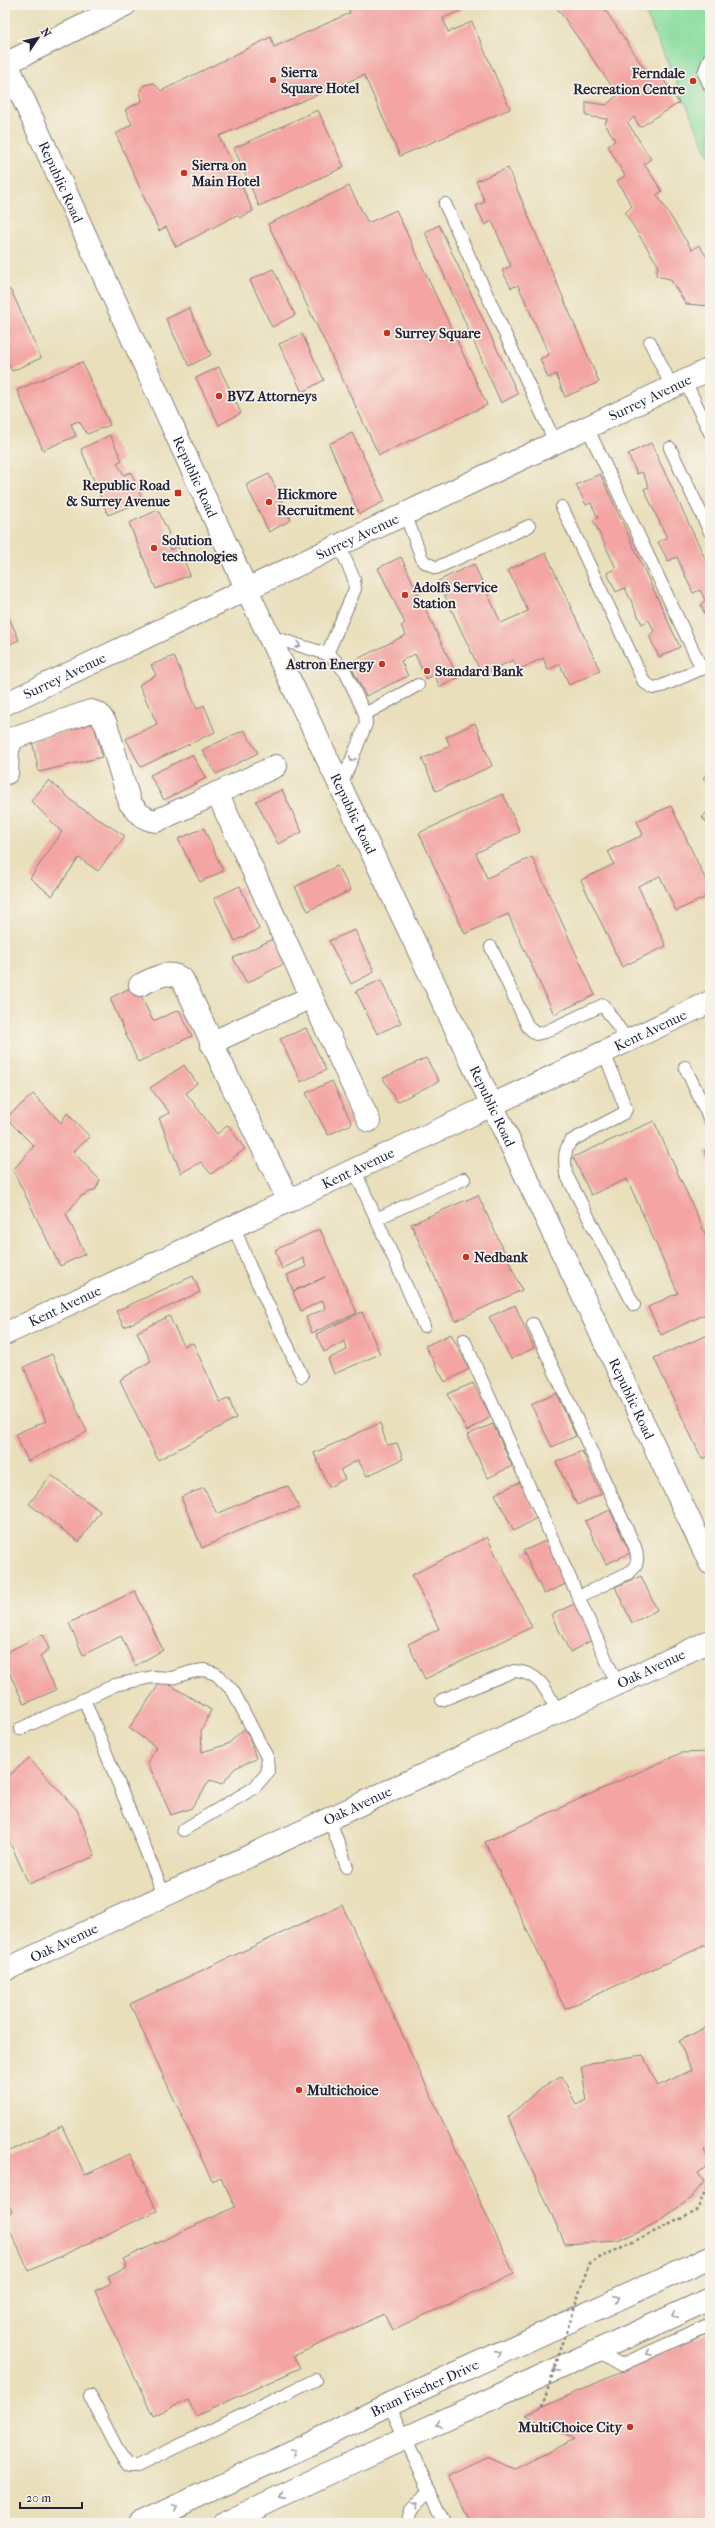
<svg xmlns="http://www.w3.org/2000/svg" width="715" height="2528" font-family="'IM FELL French Canon',serif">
  <rect width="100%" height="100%" fill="#f7f3e8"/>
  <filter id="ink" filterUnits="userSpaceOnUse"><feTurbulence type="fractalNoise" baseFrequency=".025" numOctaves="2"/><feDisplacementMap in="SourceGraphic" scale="8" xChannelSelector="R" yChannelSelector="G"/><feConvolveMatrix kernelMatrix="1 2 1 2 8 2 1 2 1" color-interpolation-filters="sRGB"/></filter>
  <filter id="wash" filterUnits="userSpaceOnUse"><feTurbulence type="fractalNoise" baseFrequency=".012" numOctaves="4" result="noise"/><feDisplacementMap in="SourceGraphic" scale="16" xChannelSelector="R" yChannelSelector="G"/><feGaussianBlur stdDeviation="0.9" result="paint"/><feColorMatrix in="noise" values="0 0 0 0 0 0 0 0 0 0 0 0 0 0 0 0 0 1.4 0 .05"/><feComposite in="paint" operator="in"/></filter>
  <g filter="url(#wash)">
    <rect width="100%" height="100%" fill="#e9dfbb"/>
    <path fill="#89dd9f" stroke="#56806d" d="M642,5h68v153z"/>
    <g id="blocks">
      <g fill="#f3a4a3">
        <path d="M347,5h113l2,5 -19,8 5,14 24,-10 38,87 -110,47 -36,-81 -145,61 34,75 -13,7 -3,-3 -61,32 -10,-20 -7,4 -43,-97 16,-10 -7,-14 17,-9 -2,-10 4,-6 10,-2 7,8 110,-54 3,10 76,-34z"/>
        <path d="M555,5h47l50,75 8,-6 19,29 -39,24 -6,-10 -6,6 23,36 -7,5 18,27 -5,4 35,55 7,-5 11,17v44l-24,-2 -16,-25 -14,-3 2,-11 -33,-52 7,-7 -15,-25 8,-5 -17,-30 7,-6 -10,-16 2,-5 -21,-3v-14l20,3 12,-10z"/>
        <path d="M318,110l26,57 -85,39 -25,-58z"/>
        <path d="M5,159l5,11 -5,3z"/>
        <path d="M508,168l91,214 -34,15 -9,-23 -8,4 -8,-19 9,-4 -31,-70 -7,3 -9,-18 9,-4 -19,-45 -7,4 -9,-19 9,-4 -9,-21z"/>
        <path d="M349,186l19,37 28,-13 91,195 -108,50 -111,-231z"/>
        <path d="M439,225l79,169 -17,9 -76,-171z"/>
        <path d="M273,269l22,46 -23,12 -22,-47z"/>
        <path d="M5,286l7,6 29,66 -29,13 -7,-16z"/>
        <path d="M189,308l22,47 -22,11 -23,-47z"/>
        <path d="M302,334l22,46 -22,12 -23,-48z"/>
        <path d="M82,362l28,63 -23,9 -8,-13 -8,3 5,12 -33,14 -26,-60z"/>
        <path d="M219,367l22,46 -22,12 -23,-47z"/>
        <path d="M352,433l33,68 -26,13 -30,-70z"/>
        <path d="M110,435l12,25 -5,3 7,12 7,-3 12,29 -35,14 -27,-66z"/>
        <path d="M651,443l59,126v56l-9,-20 4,-5 -5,-10 -7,3 -16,-36 -9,4 -10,-19 9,-4 -23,-49 5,-2 -7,-15 -5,2 -9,-20z"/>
        <path d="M269,474l22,46 -22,12 -23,-47z"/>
        <path d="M600,474l80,173 -21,10 -10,-21 5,-5 -5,-11 -7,4 -17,-36 -9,4 -9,-19 9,-5 -23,-48 5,-2 -7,-15 -5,2 -10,-20z"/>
        <path d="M158,510l11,24 -5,3 7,13 7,-4 12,29 -34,14 -27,-66z"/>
        <path d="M546,553l54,118 -31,14 -9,-21 -12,6 -5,-12 -25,12 -5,-10 -31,15 -44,-94 36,-17 27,59 27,-12 -20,-41z"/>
        <path d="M401,557l57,121 -18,9 -6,-12 -8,4 -11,-25 -14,7 7,15 -42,20 -17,-33 57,-28 -5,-9 4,-3 -27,-55z"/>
        <path d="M5,608l14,32 -14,6z"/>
        <path d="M174,656l23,53 7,-4 11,27 -74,35 -15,-28 31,-15 -18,-39 17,-10 -5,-10z"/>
        <path d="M94,723l8,34 -63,15 -7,-31z"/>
        <path d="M475,723l17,43 -56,25 -14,-32 28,-13 -4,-9z"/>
        <path d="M244,730l14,23 -42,21 -14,-24z"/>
        <path d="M192,755l14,23 -42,22 -14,-25z"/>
        <path d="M710,769v15l-7,-6z"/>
        <path d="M49,780l29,26 47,30 -27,35 -19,-13 -27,38 -22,-18 32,-46 -31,-31z"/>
        <path d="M282,790l20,42 -24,12 -22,-43z"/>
        <path d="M503,794l17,38 -44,21 11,25 45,-21 63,138 -41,19 -46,-100 -43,20 -46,-101z"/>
        <path d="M671,806l39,83v6l-34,16 -16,-35 -22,10 28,60 -44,21 -41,-87 33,-16 -6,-13 35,-16 -6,-14z"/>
        <path d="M710,808v17l-8,-7z"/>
        <path d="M204,828l19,43 -23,11 -22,-43z"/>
        <path d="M337,866l14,24 -43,21 -13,-24z"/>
        <path d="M240,886l19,43 -24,12 -21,-43z"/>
        <path d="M355,930l19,42 -23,12 -22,-43z"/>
        <path d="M275,938l14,23 -42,22 -14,-25z"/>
        <path d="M381,980l20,43 -24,11 -21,-43z"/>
        <path d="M136,985l17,36 26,-11 13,26 -54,26 -28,-64z"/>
        <path d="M306,1028l20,42 -25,12 -21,-43z"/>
        <path d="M426,1058l13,23 -42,21 -14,-24z"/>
        <path d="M184,1065l13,18 -11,10 31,41 11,-9 17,24 -34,25 -10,-12 -20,11 -22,-55 11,-5 -20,-25z"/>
        <path d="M332,1081l20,43 -24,11 -22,-42z"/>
        <path d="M33,1094l28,29 6,-10 23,24 -17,15 27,28 -4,9 -15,7 -15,18 19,40 -25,12 -47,-96 21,-24 -28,-28z"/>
        <path d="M654,1121l56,123v68l-49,23 -13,-28 30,-14 -51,-114 -36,16 -18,-38z"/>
        <path d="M710,1148v16l-6,-13z"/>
        <path d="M478,1195l44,95 -67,31 -44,-97z"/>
        <path d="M320,1229l37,84 -45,20 -6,-16 19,-8 -2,-9 -22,11 -8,-19 32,-15 -32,14 -6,-16 19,-8 -3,-9 -21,11 -7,-19z"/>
        <path d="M193,1276l7,16 -76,35 -8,-16z"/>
        <path d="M515,1305l19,43 -23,11 -22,-42z"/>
        <path d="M362,1312l18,42 -46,20 -6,-15 19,-9 -2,-9 -21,11 -8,-18z"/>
        <path d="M169,1316l15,30 9,-3 27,59 9,-3 7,19 -78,42 -38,-80 31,-19 -14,-29z"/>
        <path d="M451,1334l18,35 -24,13 -20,-36z"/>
        <path d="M710,1334v122l-8,3 -48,-101z"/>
        <path d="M52,1354l35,78 -59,29 -13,-27 31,-13 -22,-54z"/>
        <path d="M473,1383l18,34 -24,14 -20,-37z"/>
        <path d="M556,1393l20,43 -24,11 -21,-42z"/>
        <path d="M380,1423l7,22 10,-2 6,16 -36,17 -9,-16 -18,10 5,9 -16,8 -15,-34z"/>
        <path d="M493,1424l19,42 -24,12 -21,-43z"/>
        <path d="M582,1451l19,43 -24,11 -21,-43z"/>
        <path d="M51,1475l49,36 -21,31 -50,-38z"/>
        <path d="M520,1482l18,35 -24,14 -19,-37z"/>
        <path d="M288,1486l12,22 -30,8 -68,32 -21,-51 23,-9 13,26 47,-21z"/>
        <path d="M610,1510l20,43 -24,11 -21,-43z"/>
        <path d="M487,1537l45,90 -107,52 -17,-35 31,-15 -27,-54z"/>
        <path d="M548,1540l20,43 -24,11 -21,-43z"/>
        <path d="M641,1576l16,34 -25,13 -17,-36z"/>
        <path d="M135,1591l28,59 -28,16 -14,-30 -38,19 -14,-32z"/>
        <path d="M576,1603l18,36 -24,13 -19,-37z"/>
        <path d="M43,1634l6,15 -9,7 16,34 -32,14 -17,-36 -2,1v-16z"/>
        <path d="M162,1680l49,30 -10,21 1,21 26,-8 18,-17 10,32 -21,9 -13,16 -12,-4 -18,28 -21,7 -23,-52 8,-16 -27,-19z"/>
        <path d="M710,1752v191l-145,66 -80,-167 196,-89z"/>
        <path d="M29,1758l48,52 18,46 -66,28 -24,-52v-53z"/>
        <path d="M342,1905l172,369 -122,56 -8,-16 -90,42 6,12 -104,48 -8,-16 -35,16 -58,-125 16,-8 -3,-7 19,-9 -4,-8 112,-52 -14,-30 -9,4 -82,-177z"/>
        <path d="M710,2025v122l-6,3 6,14 -12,9 6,9 -14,17 -34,24 -38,18 -53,3 -57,-127 28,-25 26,-16 14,29 11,-5 -6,-32 10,-5 52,-8 15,31 33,-16 -12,-29z"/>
        <path d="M62,2126l23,49 45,-21 27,57 -128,60 -24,-51v-4l7,-4 -7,-16v-43z"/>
        <path d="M710,2332v191h-44l-5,-2 -4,2h-186l-23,-48 38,-18 29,12 59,-30 -49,-24z"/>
      </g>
    </g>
  </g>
  <g filter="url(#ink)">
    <use href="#blocks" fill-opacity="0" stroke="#86807b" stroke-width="1"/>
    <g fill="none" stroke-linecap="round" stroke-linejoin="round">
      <g stroke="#86807b" stroke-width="14">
        <g id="lane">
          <path d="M710,57l-6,16 6,13"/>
          <path d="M445,204l110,238"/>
          <path d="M650,342l22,45"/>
          <path d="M685,381l25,52"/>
          <path d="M587,427l115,242"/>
          <path d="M670,448l40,84"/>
          <path d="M562,507l82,175 9,6 9,-2 48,-21"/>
          <path d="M405,514l18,47 13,7 93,-42"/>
          <path d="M269,636l58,18 7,5 12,14 19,41 1,10 -25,62"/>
          <path d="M327,654l28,-65 -1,-10 -14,-32"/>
          <path d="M365,714l53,-29"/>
          <path d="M491,947l37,80 8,7 9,-2 58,-27 25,36"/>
          <path d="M604,1052l22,57 -2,4 -53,28c-8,10 -6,20 -5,33l68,131"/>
          <path d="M685,1067l25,53"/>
          <path d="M354,1169l70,157"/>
          <path d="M376,1219l88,-40"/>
          <path d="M234,1227l16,40 52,109"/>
          <path d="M533,1324l102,223c3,11 4,17 -5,25l-52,25"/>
          <path d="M464,1340l153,344"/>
          <path d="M84,1699l80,196"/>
          <path d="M442,1700l72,-29c26,1 34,21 43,41"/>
          <path d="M20,1729l95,-44 37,-8 20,1 19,-6 13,-2 12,4 17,17 34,66 1,15 -14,16 -71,42"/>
          <path d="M329,1818l18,49"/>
          <path d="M597,2351l24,14 89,-40"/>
          <path d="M90,2396l32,62 6,8h9l178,-86"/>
          <path d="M389,2404l56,119"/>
          <path d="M408,2523l2,-12 20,-21"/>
        </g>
      </g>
      <g stroke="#86807b" stroke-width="24">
        <g id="street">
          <path id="s1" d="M5,704l705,-335"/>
          <path d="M7,773l1,-24 5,-11 78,-27 8,3 7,10 24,79c8,10 13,16 26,18l120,-55"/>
          <path d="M217,793l152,328"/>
          <path d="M140,985c15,-7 29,-17 43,-5l49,106 57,115"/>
          <path d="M211,1043l100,-46"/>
          <path id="s2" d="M5,1334l487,-229"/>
          <path id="s3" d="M5,1970l705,-329"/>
        </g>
      </g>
      <g stroke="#86807b" stroke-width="24">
        <g id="secondary">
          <path id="s4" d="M5,59l242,531 463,973"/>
          <path d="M7,63l118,-58"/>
          <path id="s5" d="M492,1105l218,-103"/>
          <path id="s6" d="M140,2523l164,-76 85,-43 321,-147"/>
          <path d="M225,2523l117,-56 368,-168"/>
        </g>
      </g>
      <use href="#lane" stroke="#fff" stroke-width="12"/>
      <use href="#street" stroke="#fff" stroke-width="22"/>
      <use href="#secondary" stroke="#fff" stroke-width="22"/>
      <path stroke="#86807b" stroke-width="2.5" stroke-dasharray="3 3" stroke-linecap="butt" d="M542,2407l47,-144 108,-52 13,-32"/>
    </g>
    <defs><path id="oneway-chevron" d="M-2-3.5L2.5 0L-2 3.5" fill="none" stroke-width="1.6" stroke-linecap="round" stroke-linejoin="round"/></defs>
    <g stroke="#9c9ca7">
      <use href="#oneway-chevron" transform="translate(298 645) rotate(17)"/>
      <use href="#oneway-chevron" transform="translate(352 759) rotate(113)"/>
      <use href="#oneway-chevron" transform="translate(617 2299) rotate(-25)"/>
      <use href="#oneway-chevron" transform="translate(675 2315) rotate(155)"/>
      <use href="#oneway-chevron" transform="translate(499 2353) rotate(-25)"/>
      <use href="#oneway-chevron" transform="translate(649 2353) rotate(155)"/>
      <use href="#oneway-chevron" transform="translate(556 2369) rotate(155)"/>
      <use href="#oneway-chevron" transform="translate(438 2424) rotate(156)"/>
      <use href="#oneway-chevron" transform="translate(293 2452) rotate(-25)"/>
      <use href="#oneway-chevron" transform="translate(282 2496) rotate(154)"/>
      <use href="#oneway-chevron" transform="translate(415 2505) rotate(-48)"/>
      <use href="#oneway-chevron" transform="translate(175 2507) rotate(-25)"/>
    </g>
  </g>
  <g fill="#c8321e" stroke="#f7f3e8" stroke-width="1.5">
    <circle cx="273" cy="80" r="4"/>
    <circle cx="693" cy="81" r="4"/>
    <circle cx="184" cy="173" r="4"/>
    <circle cx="387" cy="333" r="4"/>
    <circle cx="219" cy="396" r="4"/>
    <rect x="174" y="489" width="8" height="8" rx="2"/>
    <circle cx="269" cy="502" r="4"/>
    <circle cx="154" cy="548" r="4"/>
    <circle cx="405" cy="595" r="4"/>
    <circle cx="382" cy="664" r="4"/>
    <circle cx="427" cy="671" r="4"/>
    <circle cx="466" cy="1257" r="4"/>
    <circle cx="299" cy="2090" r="4"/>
    <circle cx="630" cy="2427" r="4"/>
  </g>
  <g text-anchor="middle" stroke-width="3.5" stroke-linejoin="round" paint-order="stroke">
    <g font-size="14" font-weight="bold" fill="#22223b" stroke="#f7f3e8" text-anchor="start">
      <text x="281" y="77">Sierra<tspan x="281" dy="16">Square Hotel</tspan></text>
      <text x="685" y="78" text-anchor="end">Ferndale<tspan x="685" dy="16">Recreation Centre</tspan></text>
      <text x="192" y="170">Sierra on<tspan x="192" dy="16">Main Hotel</tspan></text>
      <text x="395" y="338">Surrey Square</text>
      <text x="227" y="401">BVZ Attorneys</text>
      <text x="170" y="490" text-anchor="end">Republic Road<tspan x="170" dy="16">&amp; Surrey Avenue</tspan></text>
      <text x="277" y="499">Hickmore<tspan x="277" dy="16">Recruitment</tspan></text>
      <text x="162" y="545">Solution<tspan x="162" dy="16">technologies</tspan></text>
      <text x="413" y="592">Adolfs Service<tspan x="413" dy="16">Station</tspan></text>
      <text x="374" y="669" text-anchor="end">Astron Energy</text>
      <text x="435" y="676">Standard Bank</text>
      <text x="474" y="1262">Nedbank</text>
      <text x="307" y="2095">Multichoice</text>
      <text x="622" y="2432" text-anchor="end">MultiChoice City</text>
    </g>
    <g font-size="14" fill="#22223b" stroke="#f7f3e8">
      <text dy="5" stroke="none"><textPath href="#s4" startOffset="135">Republic Road</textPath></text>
      <text dy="5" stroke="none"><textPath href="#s1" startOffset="714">Surrey Avenue</textPath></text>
      <text dy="5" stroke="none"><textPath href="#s4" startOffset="459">Republic Road</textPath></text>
      <text dy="5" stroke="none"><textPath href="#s1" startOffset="390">Surrey Avenue</textPath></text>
      <text dy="5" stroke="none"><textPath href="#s1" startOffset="66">Surrey Avenue</textPath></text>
      <text dy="5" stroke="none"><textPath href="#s4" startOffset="831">Republic Road</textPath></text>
      <text dy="5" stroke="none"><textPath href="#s5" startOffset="175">Kent Avenue</textPath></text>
      <text dy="5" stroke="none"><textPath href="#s4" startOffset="1155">Republic Road</textPath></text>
      <text dy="5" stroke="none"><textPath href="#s2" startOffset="390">Kent Avenue</textPath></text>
      <text dy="5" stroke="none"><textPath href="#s2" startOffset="66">Kent Avenue</textPath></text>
      <text dy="5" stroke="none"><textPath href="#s4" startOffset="1479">Republic Road</textPath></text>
      <text dy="5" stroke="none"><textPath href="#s3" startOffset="713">Oak Avenue</textPath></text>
      <text dy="5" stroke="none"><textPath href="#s3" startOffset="389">Oak Avenue</textPath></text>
      <text dy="5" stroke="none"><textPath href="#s3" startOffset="65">Oak Avenue</textPath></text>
      <text dy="5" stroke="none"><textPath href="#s6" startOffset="315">Bram Fischer Drive</textPath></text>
    </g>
  </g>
  <rect width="715" height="2528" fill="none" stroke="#f7f3e8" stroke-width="20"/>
  <g transform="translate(38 38) rotate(55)" stroke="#f7f3e8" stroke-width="3" paint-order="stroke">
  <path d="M0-3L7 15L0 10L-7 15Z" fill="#22223b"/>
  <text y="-6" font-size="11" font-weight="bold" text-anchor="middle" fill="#22223b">N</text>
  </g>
  <path d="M20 2502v6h62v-6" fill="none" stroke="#22223b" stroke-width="2"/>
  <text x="26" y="2502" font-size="12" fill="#22223b" stroke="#f7f3e8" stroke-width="3" paint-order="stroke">20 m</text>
</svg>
